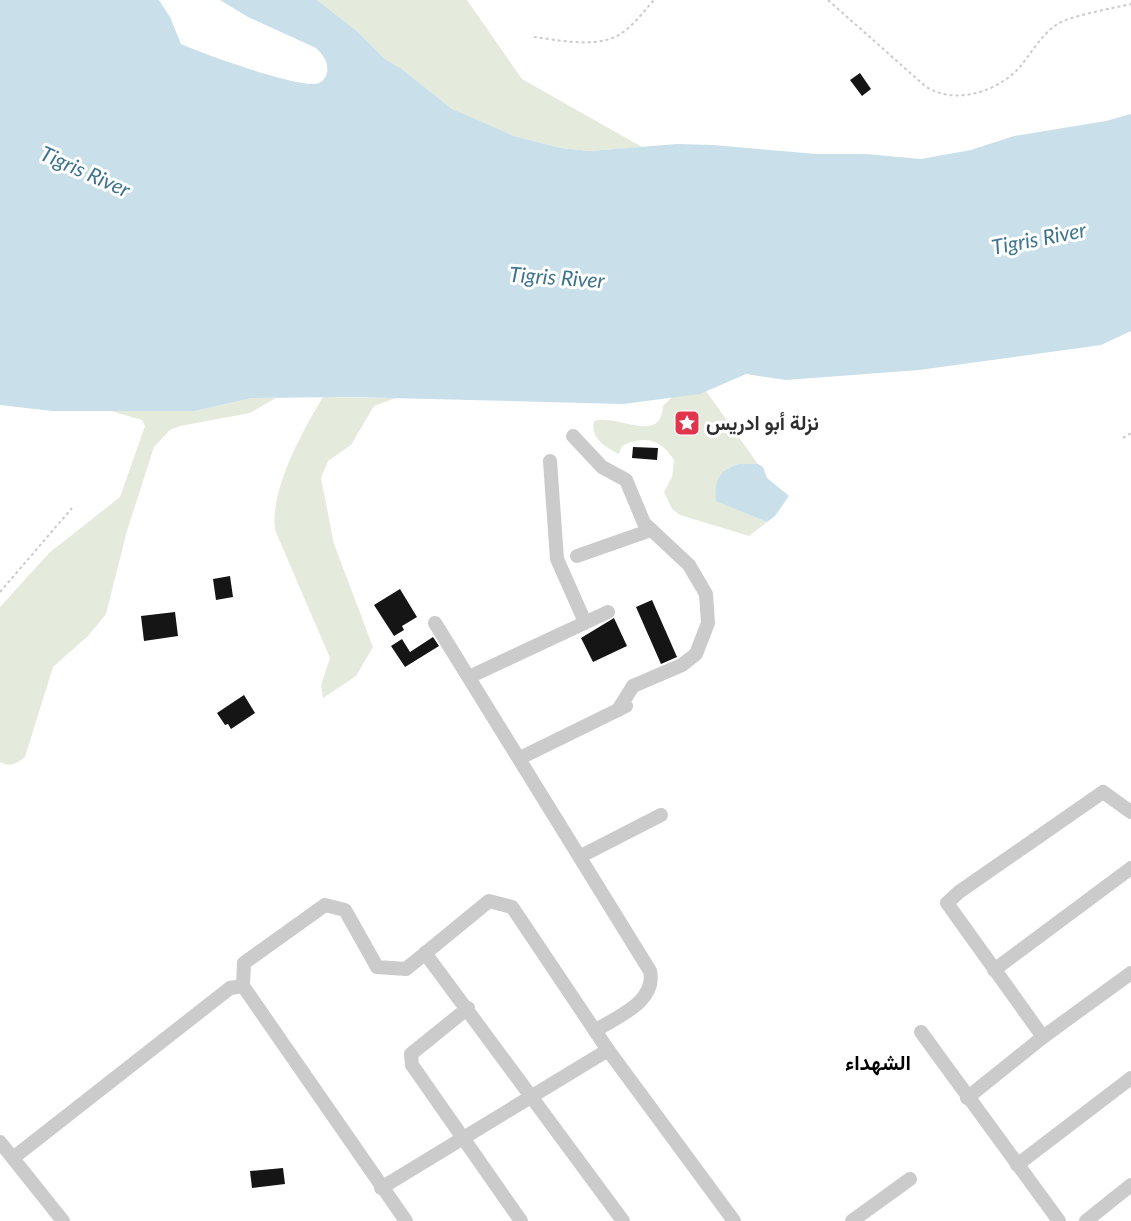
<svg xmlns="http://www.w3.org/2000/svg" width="1131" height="1221" font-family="Lato,Vazirmatn,sans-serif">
  <rect width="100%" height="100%" fill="#fff"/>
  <g fill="#e5ebdc">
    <path d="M317,0h150l55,79 120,68 -52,4 -29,-3 -47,-12 -44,-18 -18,-9 -50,-40 -17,-10 -28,-28z"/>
    <path d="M706,391l52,73h-19l-11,4 -12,32 51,22 -18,14 -69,-21 -8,-6 -8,-17 8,-15 2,-17c-13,-21 -30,-25 -52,-14l-3,8c-14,-7 -29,-16 -25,-33 23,-8 67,25 69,-15l9,-9z"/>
    <path d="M323,397l73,1 -22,8 -23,39 -23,16 -7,17 13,66 39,103 -17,29 -33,22 -2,-13 9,-27 -55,-128c-5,-41 27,-98 48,-133z"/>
    <path d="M252,398h24l-26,15 -70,13 -10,4 -16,17 -27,84 -21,83 -17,21 -36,32 -28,90c-8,6 -15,11 -25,5v-155l49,-54 71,-56 25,-71 -3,-6 -31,-9h84z"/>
  </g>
  <g fill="#c9dfea">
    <path d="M0,0h159l11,17 11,27c20,9 121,46 138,39 4,-2 7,-6 8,-10 2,-11 -4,-18 -11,-25l-68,-31 -28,-17h97l40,31 28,28 17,10 50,40 62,27 47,12 29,3 87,-7 36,1 103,9h50l55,5 50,-9 43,-14 92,-15 25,-7v217l-30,14 -182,25 -133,10 -40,-6 -46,20 -77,10 -273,-7 -98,1 -57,13h-143l-52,-6z"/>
    <path d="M739,464h19l5,3 4,11 22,18 -14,20 -8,6 -51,-21c-2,-21 3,-31 23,-37z"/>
  </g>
  <g fill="#151515">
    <path d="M860,73l11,16 -9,7 -12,-16z"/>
    <path d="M633,447l25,1 -1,12 -25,-2z"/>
    <path d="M230,576l3,21 -17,3 -3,-21z"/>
    <path d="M400,589l17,28 -15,9 2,4 -10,6 -20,-31z"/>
    <path d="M652,600l25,57 -16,7 -25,-57z"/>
    <path d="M175,612l3,24 -34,5 -3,-25z"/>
    <path d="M614,618l13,28 -34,16 -12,-24z"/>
    <path d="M433,637l6,9 -34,21 -14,-21 11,-7 8,13z"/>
    <path d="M244,695l11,18 -24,16 -3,-5 -3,1 -8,-12z"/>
    <path d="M283,1168l2,16 -33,4 -2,-17z"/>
  </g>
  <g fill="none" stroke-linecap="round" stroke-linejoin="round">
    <g stroke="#cbcbcb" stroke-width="2" stroke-dasharray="3 3" stroke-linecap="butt">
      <path d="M828,0l97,86c28,19 69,7 92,-16 13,-14 23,-34 39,-45 12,-9 58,-17 75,-21"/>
      <path d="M534,37c25,3 59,11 83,-1 15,-8 26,-24 37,-36"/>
      <path d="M1123,438l8,-5"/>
      <path d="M0,592l72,-84"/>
    </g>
    <g stroke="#cbcbcb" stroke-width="14">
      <path d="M573,436l29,31 24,13 18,43 45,42 17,29 2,29 -12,31 -14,11 -49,21 -15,24"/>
      <path d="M550,461l7,98 28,63"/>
      <path d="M577,556l74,-26"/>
      <path d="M435,623l215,348c7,31 -34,46 -55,60"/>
      <path d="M469,677l139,-65"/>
      <path d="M520,758l106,-52"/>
      <path d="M581,856l80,-41"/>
      <path d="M425,953l198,268"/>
      <path d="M994,970l137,-102"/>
      <path d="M243,986l1,-23 81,-58 20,5 32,57 29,2 83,-68 23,6 96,143 126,171"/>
      <path d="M468,1008l-57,46 1,11 109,156"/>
      <path d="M921,1032l138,189"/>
      <path d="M1043,1037l-96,-134 12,-11 144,-100 28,20"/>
      <path d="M967,1098l76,-61 88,-64"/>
      <path d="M0,1142l63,79"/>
      <path d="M13,1158l217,-170 13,-2 163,235"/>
      <path d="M1017,1165l114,-87"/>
      <path d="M381,1188l227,-138"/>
      <path d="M852,1221l58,-42"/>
      <path d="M1086,1221l45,-36"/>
    </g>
  </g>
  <defs>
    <g id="sight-square" transform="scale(1.35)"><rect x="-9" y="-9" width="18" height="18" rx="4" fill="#e0354b" stroke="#fff"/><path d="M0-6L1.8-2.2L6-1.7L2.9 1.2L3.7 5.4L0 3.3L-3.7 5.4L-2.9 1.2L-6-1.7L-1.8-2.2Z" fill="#fff"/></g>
  </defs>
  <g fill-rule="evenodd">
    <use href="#sight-square" x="687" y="423"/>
  </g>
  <g text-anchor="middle" stroke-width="6" stroke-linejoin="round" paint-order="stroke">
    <g font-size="20" font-weight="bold" fill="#2e2e2e" stroke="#fff" text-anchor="start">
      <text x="706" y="430">نزلة أبو ادريس</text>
    </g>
    <g font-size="21" font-style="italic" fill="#3e738e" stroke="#fff">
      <text transform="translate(85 172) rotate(24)" y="7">Tigris River</text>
      <text transform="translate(1039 239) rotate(-11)" y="7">Tigris River</text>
      <text transform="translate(557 278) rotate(4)" y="7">Tigris River</text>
    </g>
    <g font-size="21" font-weight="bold" fill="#000" stroke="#fff">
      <text x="878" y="1070">الشهداء</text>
    </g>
  </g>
</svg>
